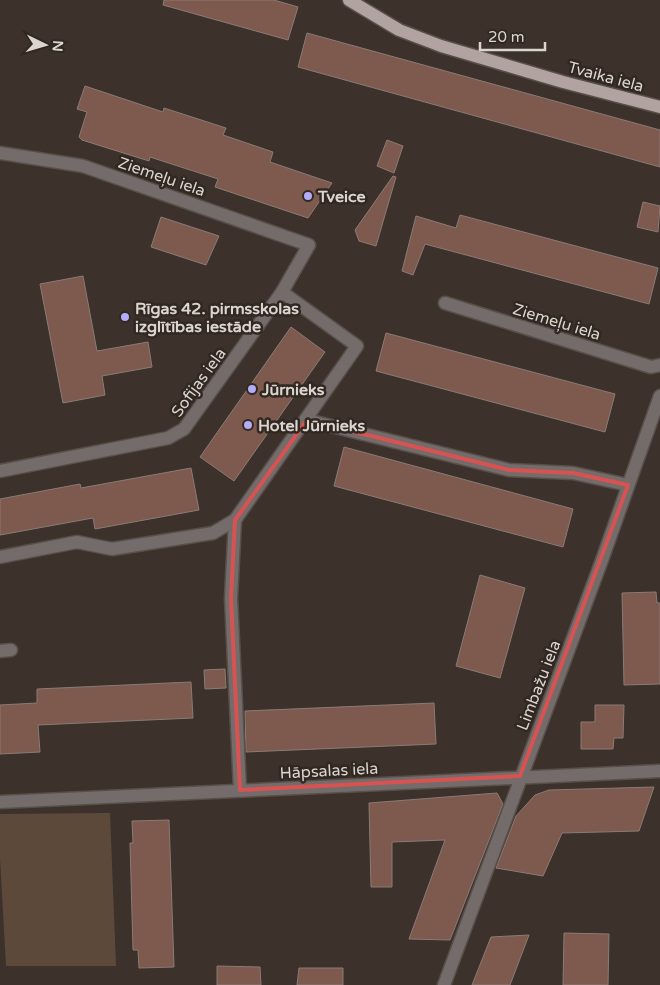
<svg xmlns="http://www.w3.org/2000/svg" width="660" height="985" font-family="'Varela Round',sans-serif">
  <rect width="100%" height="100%" fill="#3c322b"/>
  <path fill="#5d493a" d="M110,813l6,153h-110l-6,-108v-44z"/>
  <g fill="#7e594d" stroke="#8a7b77">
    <path d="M164,0h110l24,7 -10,33 -125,-35z"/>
    <path d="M307,33l353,97v37l-362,-100z"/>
    <path d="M85,86l78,26 1,-4 62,20 -3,7 50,17 -3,10 62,21 -24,35 -93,-31 3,-8 -68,-22 -1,4 -67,-21 -3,-3 8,-25 -10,-3z"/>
    <path d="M387,140l16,6 -9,27 -17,-7z"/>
    <path d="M393,176l3,1 -20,69 -17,-5 -4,-11z"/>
    <path d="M643,202l17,4 -2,26 -21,-5z"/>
    <path d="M460,215l198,53 -9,36 -224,-60 -12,31 -11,-4 14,-55 40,12z"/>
    <path d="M161,217l58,19 -13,29 -55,-18z"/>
    <path d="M83,276l14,75 51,-9 4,25 -50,9 3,19 -42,8 -23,-119z"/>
    <path d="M291,327l34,25 -91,129 -34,-24z"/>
    <path d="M386,333l229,61 -10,38 -229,-61z"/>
    <path d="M344,447l229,62 -10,38 -229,-61z"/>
    <path d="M191,468l8,42 -104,19 -2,-11 -93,17v-36l80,-15 1,4z"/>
    <path d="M480,575l45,13 -25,90 -44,-12z"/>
    <path d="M656,592l1,11h3v81l-36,1 -2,-92z"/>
    <path d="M225,669l1,19 -21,1 -1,-19z"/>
    <path d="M191,682l2,36 -155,7 2,27 -40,2v-49l37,-2v-14z"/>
    <path d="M434,703l2,41 -190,8 -1,-41z"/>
    <path d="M595,705h29l-1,33h-9l-1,11h-32v-27h14z"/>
    <path d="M654,787l-15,44 -77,2 -19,43 -47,-8 20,-52 19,-21 14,-5z"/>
    <path d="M497,793l6,11 -53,136 -41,-1 36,-99 -53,2v45h-21l-2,-84z"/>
    <path d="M169,820l5,147 -35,1 -1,-18h-5l-3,-107h3l-1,-22z"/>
    <path d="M564,933l45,1 -1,51h-45z"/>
    <path d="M529,935l-19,50h-38l19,-48z"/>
    <path d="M217,966l43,1 1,18h-44z"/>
    <path d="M299,968h44v17h-46z"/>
  </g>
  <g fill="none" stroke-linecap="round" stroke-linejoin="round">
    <g stroke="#594f49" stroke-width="15">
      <g id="minor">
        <path d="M0,153l83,13 226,79 -27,47 -98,137 -16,9 -168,33"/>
        <path d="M445,303l206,64 9,-2"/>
        <path d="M307,420l202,50 64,3 55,12"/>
        <path d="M235,520l-4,78 9,192"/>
        <path d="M0,557l77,-15 35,7 101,-16 22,-13 122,-174 -75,-54"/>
        <path d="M0,651l11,-1"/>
        <path d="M0,802l660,-31"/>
        <path d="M444,985l158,-425 58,-164"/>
      </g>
    </g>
    <g stroke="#594f49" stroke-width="15">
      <path id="major" d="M349,0l50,30 42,16 122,36 97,25"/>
    </g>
    <use href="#minor" stroke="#736c6b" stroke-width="12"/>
    <use href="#major" stroke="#b0a3a0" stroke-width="12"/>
  </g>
  <path fill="none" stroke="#d75352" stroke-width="4" stroke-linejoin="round" d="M307,420l202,50 64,3 55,12 -108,291 -280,14 -9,-192 4,-78z"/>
  <g fill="#b3adf9" stroke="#312821" stroke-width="2">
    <circle cx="308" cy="196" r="5"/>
    <circle cx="125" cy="317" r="5"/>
    <circle cx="252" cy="389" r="5"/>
    <circle cx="248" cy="425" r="5"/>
  </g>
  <g text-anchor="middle" stroke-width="5" stroke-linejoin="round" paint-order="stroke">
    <g font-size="16" fill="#dbd5d0" stroke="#312821">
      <text transform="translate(606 76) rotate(15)" y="6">Tvaika iela</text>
      <text transform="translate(162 176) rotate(19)" y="6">Ziemeļu iela</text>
      <text transform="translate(557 321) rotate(17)" y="6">Ziemeļu iela</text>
      <text transform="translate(198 382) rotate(-54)" y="6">Sofijas iela</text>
      <text transform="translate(538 685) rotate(-69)" y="6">Limbažu iela</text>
      <text transform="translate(329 770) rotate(-3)" y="6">Hāpsalas iela</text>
    </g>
    <g font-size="16" font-weight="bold" fill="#dbd5d0" stroke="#312821" text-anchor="start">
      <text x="318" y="202">Tveice</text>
      <text x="135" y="314">Rīgas 42. pirmsskolas<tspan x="135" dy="18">izglītības iestāde</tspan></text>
      <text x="262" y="395">Jūrnieks</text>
      <text x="258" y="431">Hotel Jūrnieks</text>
    </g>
  </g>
  <g transform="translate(45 45) rotate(95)" stroke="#312821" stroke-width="4" paint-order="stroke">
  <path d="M0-4L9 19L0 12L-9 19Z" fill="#dbd5d0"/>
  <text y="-8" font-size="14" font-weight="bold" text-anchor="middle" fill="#dbd5d0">N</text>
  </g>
  <path d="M480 42v8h65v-8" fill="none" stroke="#dbd5d0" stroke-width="2.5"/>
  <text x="488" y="42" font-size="15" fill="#dbd5d0" stroke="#312821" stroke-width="4" paint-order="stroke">20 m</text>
</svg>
